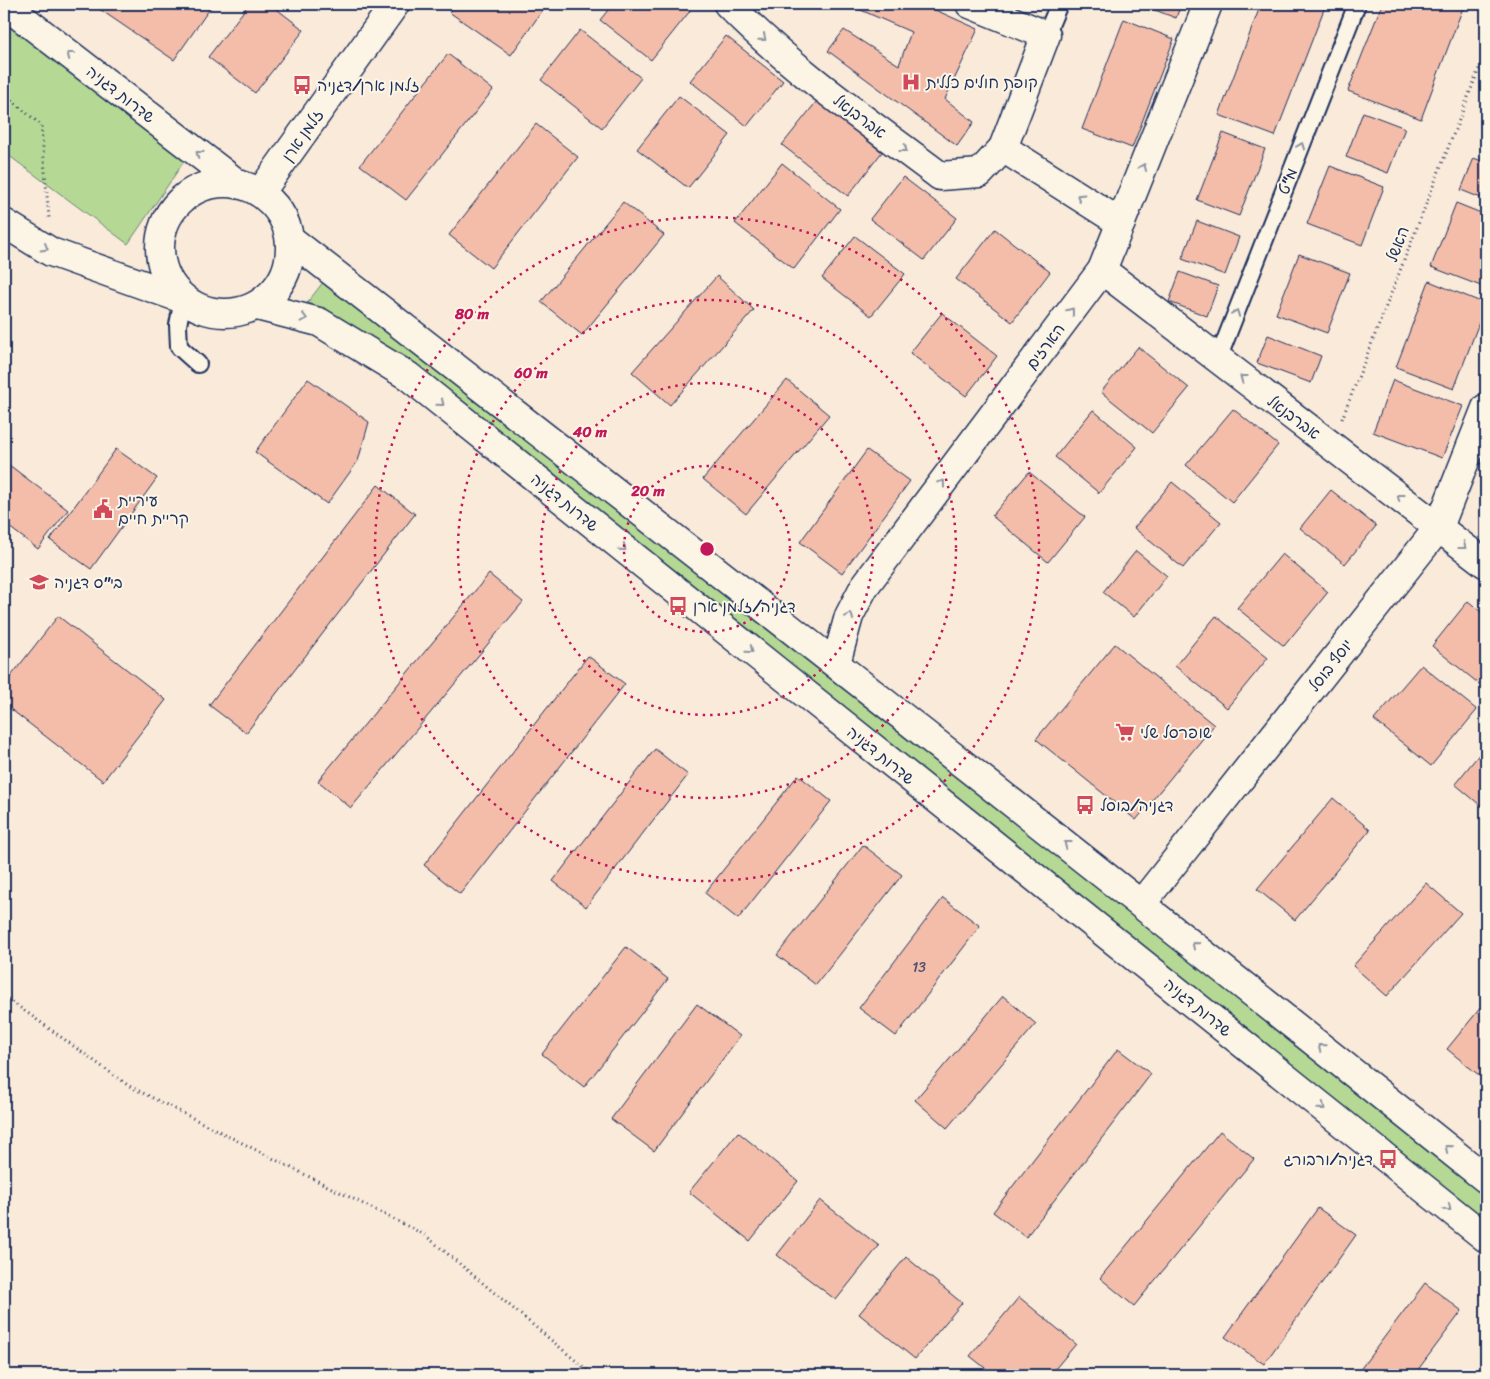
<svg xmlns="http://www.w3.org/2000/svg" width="1490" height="1379" font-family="Sriracha,'Playpen Sans Hebrew',sans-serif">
  <rect width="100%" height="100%" fill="#faead9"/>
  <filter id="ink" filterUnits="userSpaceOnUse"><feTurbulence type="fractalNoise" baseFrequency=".02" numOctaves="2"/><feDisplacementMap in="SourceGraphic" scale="10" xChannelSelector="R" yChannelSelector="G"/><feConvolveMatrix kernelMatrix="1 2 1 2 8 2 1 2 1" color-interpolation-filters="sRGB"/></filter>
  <g filter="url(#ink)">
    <g fill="#b5d994" stroke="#688479">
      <path d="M4,17l183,140 -59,87 -124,-92z"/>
      <path d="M327,277l1159,907v48l-1182,-925z"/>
    </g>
    <g fill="#f4bda9" stroke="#1b2f5e">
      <path d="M92,4h121l-39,56z"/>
      <path d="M249,4h21l34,26 -49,63 -47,-36z"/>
      <path d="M455,4h92l-36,51 -62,-43z"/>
      <path d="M613,4h68l9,7 -39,49 -51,-40z"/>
      <path d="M855,4h67l56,25 -33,70 29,23 -17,24 -129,-95 16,-21 55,35 12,-33 -57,-25z"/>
      <path d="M1139,4h42l-5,14z"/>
      <path d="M1261,4h65l-51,132 -56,-21z"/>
      <path d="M1382,4l82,1 -43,114 -73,-28z"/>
      <path d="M1124,19l50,20 -42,109 -50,-19z"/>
      <path d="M580,30l61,48 -39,50 -61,-48z"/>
      <path d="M726,36l57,45 -36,45 -57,-45z"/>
      <path d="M448,54l45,36 -87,110 -46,-35z"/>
      <path d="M679,96l51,39 -42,53 -51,-39z"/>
      <path d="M817,101l65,51 -34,44 -66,-51z"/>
      <path d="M1363,112l42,16 -17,45 -42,-16z"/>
      <path d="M536,124l42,33 -87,111 -42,-33z"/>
      <path d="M1223,133l42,16 -26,67 -42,-16z"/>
      <path d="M1474,158l12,5v37l-25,-10z"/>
      <path d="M782,163l58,46 -46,60 -59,-46z"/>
      <path d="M1330,166l54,21 -22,58 -55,-21z"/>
      <path d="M903,177l54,41 -33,42 -54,-41z"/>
      <path d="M623,202l41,33 -82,100 -41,-33z"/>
      <path d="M1456,203l30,12v73l-55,-21z"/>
      <path d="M1197,221l42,16 -14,38 -43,-16z"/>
      <path d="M995,229l55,43 -38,50 -56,-43z"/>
      <path d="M855,236l50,38 -34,42 -49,-38z"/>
      <path d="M1299,254l51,19 -23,60 -51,-19z"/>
      <path d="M1180,272l38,14 -11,30 -38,-14z"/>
      <path d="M717,276l37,34 -84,95 -38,-33z"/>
      <path d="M1429,281l57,23 -32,85 -58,-22z"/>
      <path d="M942,313l55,43 -31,40 -56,-43z"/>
      <path d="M1268,335l53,21 -10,27 -54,-20z"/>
      <path d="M1138,347l51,41 -37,45 -51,-41z"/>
      <path d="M308,379l61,43 -11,39 -31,43 -72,-52z"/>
      <path d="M787,380l42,35 -83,99 -43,-35z"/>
      <path d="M1393,380l70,26 -21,52 -69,-26z"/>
      <path d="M1233,409l45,36 -46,57 -46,-37z"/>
      <path d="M1093,410l44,37 -38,46 -44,-36z"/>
      <path d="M116,449l41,29 -66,91 -41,-29z"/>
      <path d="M867,450l43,31 -68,92 -42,-31z"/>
      <path d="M4,461l64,49 -30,39 -34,-26z"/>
      <path d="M1029,472l56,45 -37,45 -56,-46z"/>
      <path d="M1172,482l49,40 -38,46 -49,-40z"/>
      <path d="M378,485l37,29 -169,219 -37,-28z"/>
      <path d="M1331,490l45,36 -31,38 -45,-36z"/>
      <path d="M1136,551l31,25 -33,41 -31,-25z"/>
      <path d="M1282,554l46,38 -44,54 -47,-38z"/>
      <path d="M489,574l34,28 -172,206 -33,-27z"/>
      <path d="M1468,601l18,15v67l-3,4 -51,-41z"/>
      <path d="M58,616l108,84 -63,81 -99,-77v-19z"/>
      <path d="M1216,616l52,42 -41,50 -52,-42z"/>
      <path d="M1115,644l99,81 -78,95 -100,-81z"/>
      <path d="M588,656l37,28 -165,210 -36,-29z"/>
      <path d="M1421,665l56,45 -46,56 -57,-46z"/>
      <path d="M1486,746v64l-31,-26z"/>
      <path d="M655,749l33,26 -102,132 -33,-26z"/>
      <path d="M798,775l33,26 -93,118 -33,-26z"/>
      <path d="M1333,798l37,32 -75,90 -38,-31z"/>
      <path d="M863,845l39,30 -86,110 -39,-30z"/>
      <path d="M1426,883l35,30 -74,83 -34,-30z"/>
      <path d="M943,898l37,28 -84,110 -37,-28z"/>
      <path d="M626,947l42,32 -84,108 -42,-33z"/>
      <path d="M1003,996l33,28 -89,104 -32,-28z"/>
      <path d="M1486,1001v68l-6,7 -33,-27z"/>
      <path d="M697,1004l43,32 -86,115 -43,-32z"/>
      <path d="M1118,1049l33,25 -125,163 -33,-25z"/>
      <path d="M1220,1131l34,28 -120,147 -34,-28z"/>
      <path d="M738,1132l60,49 -48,60 -61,-49z"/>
      <path d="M820,1200l59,46 -43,54 -59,-45z"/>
      <path d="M1318,1208l38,27 -92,129 -39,-27z"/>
      <path d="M906,1257l56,46 -47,56 -56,-45z"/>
      <path d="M1425,1283l37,28 -48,64h-58z"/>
      <path d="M1019,1297l57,47 -26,31h-56l-24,-19z"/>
    </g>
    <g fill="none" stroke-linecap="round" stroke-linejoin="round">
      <g stroke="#1b2f5e" stroke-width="20">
        <g id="lane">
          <path d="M1046,35l13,-31"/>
          <path d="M183,299l-5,26 1,22 19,17"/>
          <path d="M1218,359l139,-355"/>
        </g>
      </g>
      <g stroke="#1b2f5e" stroke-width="31">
        <g id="street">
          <path d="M728,4c63,65 139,117 212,172l40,-3 23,-25"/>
          <path d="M970,4l76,31 -43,113 118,75"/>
          <path d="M1102,270l384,294"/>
          <path d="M836,663l13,-47 15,-29 238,-317 106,-266"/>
          <path d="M1142,903l297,-376 47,-119"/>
        </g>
      </g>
      <g stroke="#1b2f5e" stroke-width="31">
        <g id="secondary">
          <path d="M4,4l234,180"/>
          <circle cx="225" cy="248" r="65"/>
          <path d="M260,193l135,-189"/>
          <path d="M4,223l47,29 132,47"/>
          <path d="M290,239c401,311 801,623 1196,940"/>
          <path d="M257,306l62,16 89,54 1078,862"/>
        </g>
      </g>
      <g stroke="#1b2f5e" stroke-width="3" stroke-dasharray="1 4" stroke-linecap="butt">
        <path d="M4,94l37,31 8,93"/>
        <path d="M1342,419l144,-368"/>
        <path d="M4,996l125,90 296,149 168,140"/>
      </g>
      <use href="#lane" stroke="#fcf5e5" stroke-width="16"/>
      <use href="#street" stroke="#fcf5e5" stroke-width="28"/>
      <use href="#secondary" stroke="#fcf5e5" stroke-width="28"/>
    </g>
    <defs><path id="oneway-chevron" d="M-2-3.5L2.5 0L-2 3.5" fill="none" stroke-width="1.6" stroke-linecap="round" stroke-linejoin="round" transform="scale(1.25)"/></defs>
    <g stroke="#8c92a2">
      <use href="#oneway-chevron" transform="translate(763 38) rotate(40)"/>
      <use href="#oneway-chevron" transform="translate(70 55) rotate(-142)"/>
      <use href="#oneway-chevron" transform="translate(1301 146) rotate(-69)"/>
      <use href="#oneway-chevron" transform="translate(904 149) rotate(37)"/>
      <use href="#oneway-chevron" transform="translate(199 154) rotate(-142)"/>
      <use href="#oneway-chevron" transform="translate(1143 167) rotate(-68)"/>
      <use href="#oneway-chevron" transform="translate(1080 197) rotate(-148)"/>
      <use href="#oneway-chevron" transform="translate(45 248) rotate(30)"/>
      <use href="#oneway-chevron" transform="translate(1071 311) rotate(-53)"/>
      <use href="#oneway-chevron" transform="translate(1236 313) rotate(-69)"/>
      <use href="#oneway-chevron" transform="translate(304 318) rotate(14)"/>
      <use href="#oneway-chevron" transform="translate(1243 378) rotate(-143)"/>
      <use href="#oneway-chevron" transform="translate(441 403) rotate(39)"/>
      <use href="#oneway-chevron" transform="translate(942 483) rotate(-53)"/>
      <use href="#oneway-chevron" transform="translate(1400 497) rotate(-143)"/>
      <use href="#oneway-chevron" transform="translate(1463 546) rotate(38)"/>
      <use href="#oneway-chevron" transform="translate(623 548) rotate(39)"/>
      <use href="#oneway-chevron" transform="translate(850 616) rotate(-68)"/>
      <use href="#oneway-chevron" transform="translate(750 650) rotate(39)"/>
      <use href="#oneway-chevron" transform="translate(1067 844) rotate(-142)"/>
      <use href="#oneway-chevron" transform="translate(1195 945) rotate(-141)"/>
      <use href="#oneway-chevron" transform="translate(1321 1047) rotate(-141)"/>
      <use href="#oneway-chevron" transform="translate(1322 1107) rotate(39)"/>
      <use href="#oneway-chevron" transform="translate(1448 1148) rotate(-141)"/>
      <use href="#oneway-chevron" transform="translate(1448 1208) rotate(39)"/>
    </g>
  </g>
  <g fill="none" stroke="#c2185b" stroke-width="2.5" stroke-dasharray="2.5 5">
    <circle cx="707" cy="549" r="83"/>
    <circle cx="707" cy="549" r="166"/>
    <circle cx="707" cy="549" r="249"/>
    <circle cx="707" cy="549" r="332"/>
  </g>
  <defs>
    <g id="hospital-bare" transform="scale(1.5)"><path d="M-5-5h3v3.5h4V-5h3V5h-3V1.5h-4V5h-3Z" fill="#d1495b" stroke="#fcf5e5" stroke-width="2.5" paint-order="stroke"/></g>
    <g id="bus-bare" transform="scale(1.5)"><path d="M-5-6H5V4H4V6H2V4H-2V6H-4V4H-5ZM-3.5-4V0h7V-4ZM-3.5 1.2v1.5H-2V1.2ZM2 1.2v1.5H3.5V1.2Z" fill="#d1495b" stroke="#fcf5e5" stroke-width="2.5" paint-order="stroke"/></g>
    <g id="civic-bare" transform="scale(1.5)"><path d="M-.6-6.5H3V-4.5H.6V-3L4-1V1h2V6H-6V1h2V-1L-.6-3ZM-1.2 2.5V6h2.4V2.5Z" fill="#d1495b" stroke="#fcf5e5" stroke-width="2.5" paint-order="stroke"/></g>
    <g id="school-bare" transform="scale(1.5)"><path d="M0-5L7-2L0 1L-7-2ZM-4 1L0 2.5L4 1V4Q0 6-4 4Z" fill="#d1495b" stroke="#fcf5e5" stroke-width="2.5" paint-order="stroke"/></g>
    <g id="supermarket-bare" transform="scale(1.5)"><path d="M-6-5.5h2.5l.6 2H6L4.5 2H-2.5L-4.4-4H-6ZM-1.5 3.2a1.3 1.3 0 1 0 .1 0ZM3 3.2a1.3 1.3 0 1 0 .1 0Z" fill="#d1495b" stroke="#fcf5e5" stroke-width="2.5" paint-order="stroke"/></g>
  </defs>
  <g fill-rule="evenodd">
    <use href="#hospital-bare" x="911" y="82"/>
    <use href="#bus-bare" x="302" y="85"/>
    <use href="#civic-bare" x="103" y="509"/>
    <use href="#school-bare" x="39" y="582"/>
    <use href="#bus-bare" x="678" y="606"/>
    <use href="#supermarket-bare" x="1125" y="732"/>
    <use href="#bus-bare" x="1085" y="805"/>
    <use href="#bus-bare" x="1388" y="1159"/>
  </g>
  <g text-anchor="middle" stroke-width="4" stroke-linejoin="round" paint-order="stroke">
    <g font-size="14" fill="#515271">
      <text x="919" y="972">13</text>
    </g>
    <g font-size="16" fill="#1b2f5e" stroke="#fcf5e5" text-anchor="start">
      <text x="926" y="88">קופת חולים כללית</text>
      <text x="317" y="91">זלמן ארן/דגניה</text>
      <text x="118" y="506">עיריית<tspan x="118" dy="18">קריית חיים</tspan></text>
      <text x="54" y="588">בי"ס דגניה</text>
      <text x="693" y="612">דגניה/זלמן ארן</text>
      <text x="1140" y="738">שופרסל שלי</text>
      <text x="1100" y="811">דגניה/בוסל</text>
      <text x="1373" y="1165" text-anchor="end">דגניה/ורבורג</text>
    </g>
    <g font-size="16" fill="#1b2f5e" stroke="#fcf5e5">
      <text transform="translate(121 94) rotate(38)" y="6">שדרות דגניה</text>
      <text transform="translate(860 116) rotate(37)" y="6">אברבנאל</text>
      <text transform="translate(302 135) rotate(-55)" y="6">זלמן ארן</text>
      <text transform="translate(1287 181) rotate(-69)" y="6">מ"ט</text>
      <text transform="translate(1397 244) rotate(-69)" y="6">האשל</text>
      <text transform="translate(1045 346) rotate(-53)" y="6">הארזים</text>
      <text transform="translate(1294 417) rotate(37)" y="6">אברבנאל</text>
      <text transform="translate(565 502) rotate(39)" y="6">שדרות דגניה</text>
      <text transform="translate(1330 665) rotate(-52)" y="6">יוסף בוסל</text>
      <text transform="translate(881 755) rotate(39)" y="6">שדרות דגניה</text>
      <text transform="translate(1198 1007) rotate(39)" y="6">שדרות דגניה</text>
    </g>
  </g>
  <circle cx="707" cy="549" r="8" fill="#c2185b" stroke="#fcf5e5" stroke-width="2.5"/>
  <g font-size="15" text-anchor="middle" font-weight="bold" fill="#c2185b" stroke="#fcf5e5" stroke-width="4" stroke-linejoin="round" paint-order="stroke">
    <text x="472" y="319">80 m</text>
    <text x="531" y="378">60 m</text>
    <text x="590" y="437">40 m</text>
    <text x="648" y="496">20 m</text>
  </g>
  <rect width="1490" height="1379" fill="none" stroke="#fcf5e5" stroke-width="20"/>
  <rect x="10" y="10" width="1470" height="1359" fill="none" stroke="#1b2f5e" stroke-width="2" filter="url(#ink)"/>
</svg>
